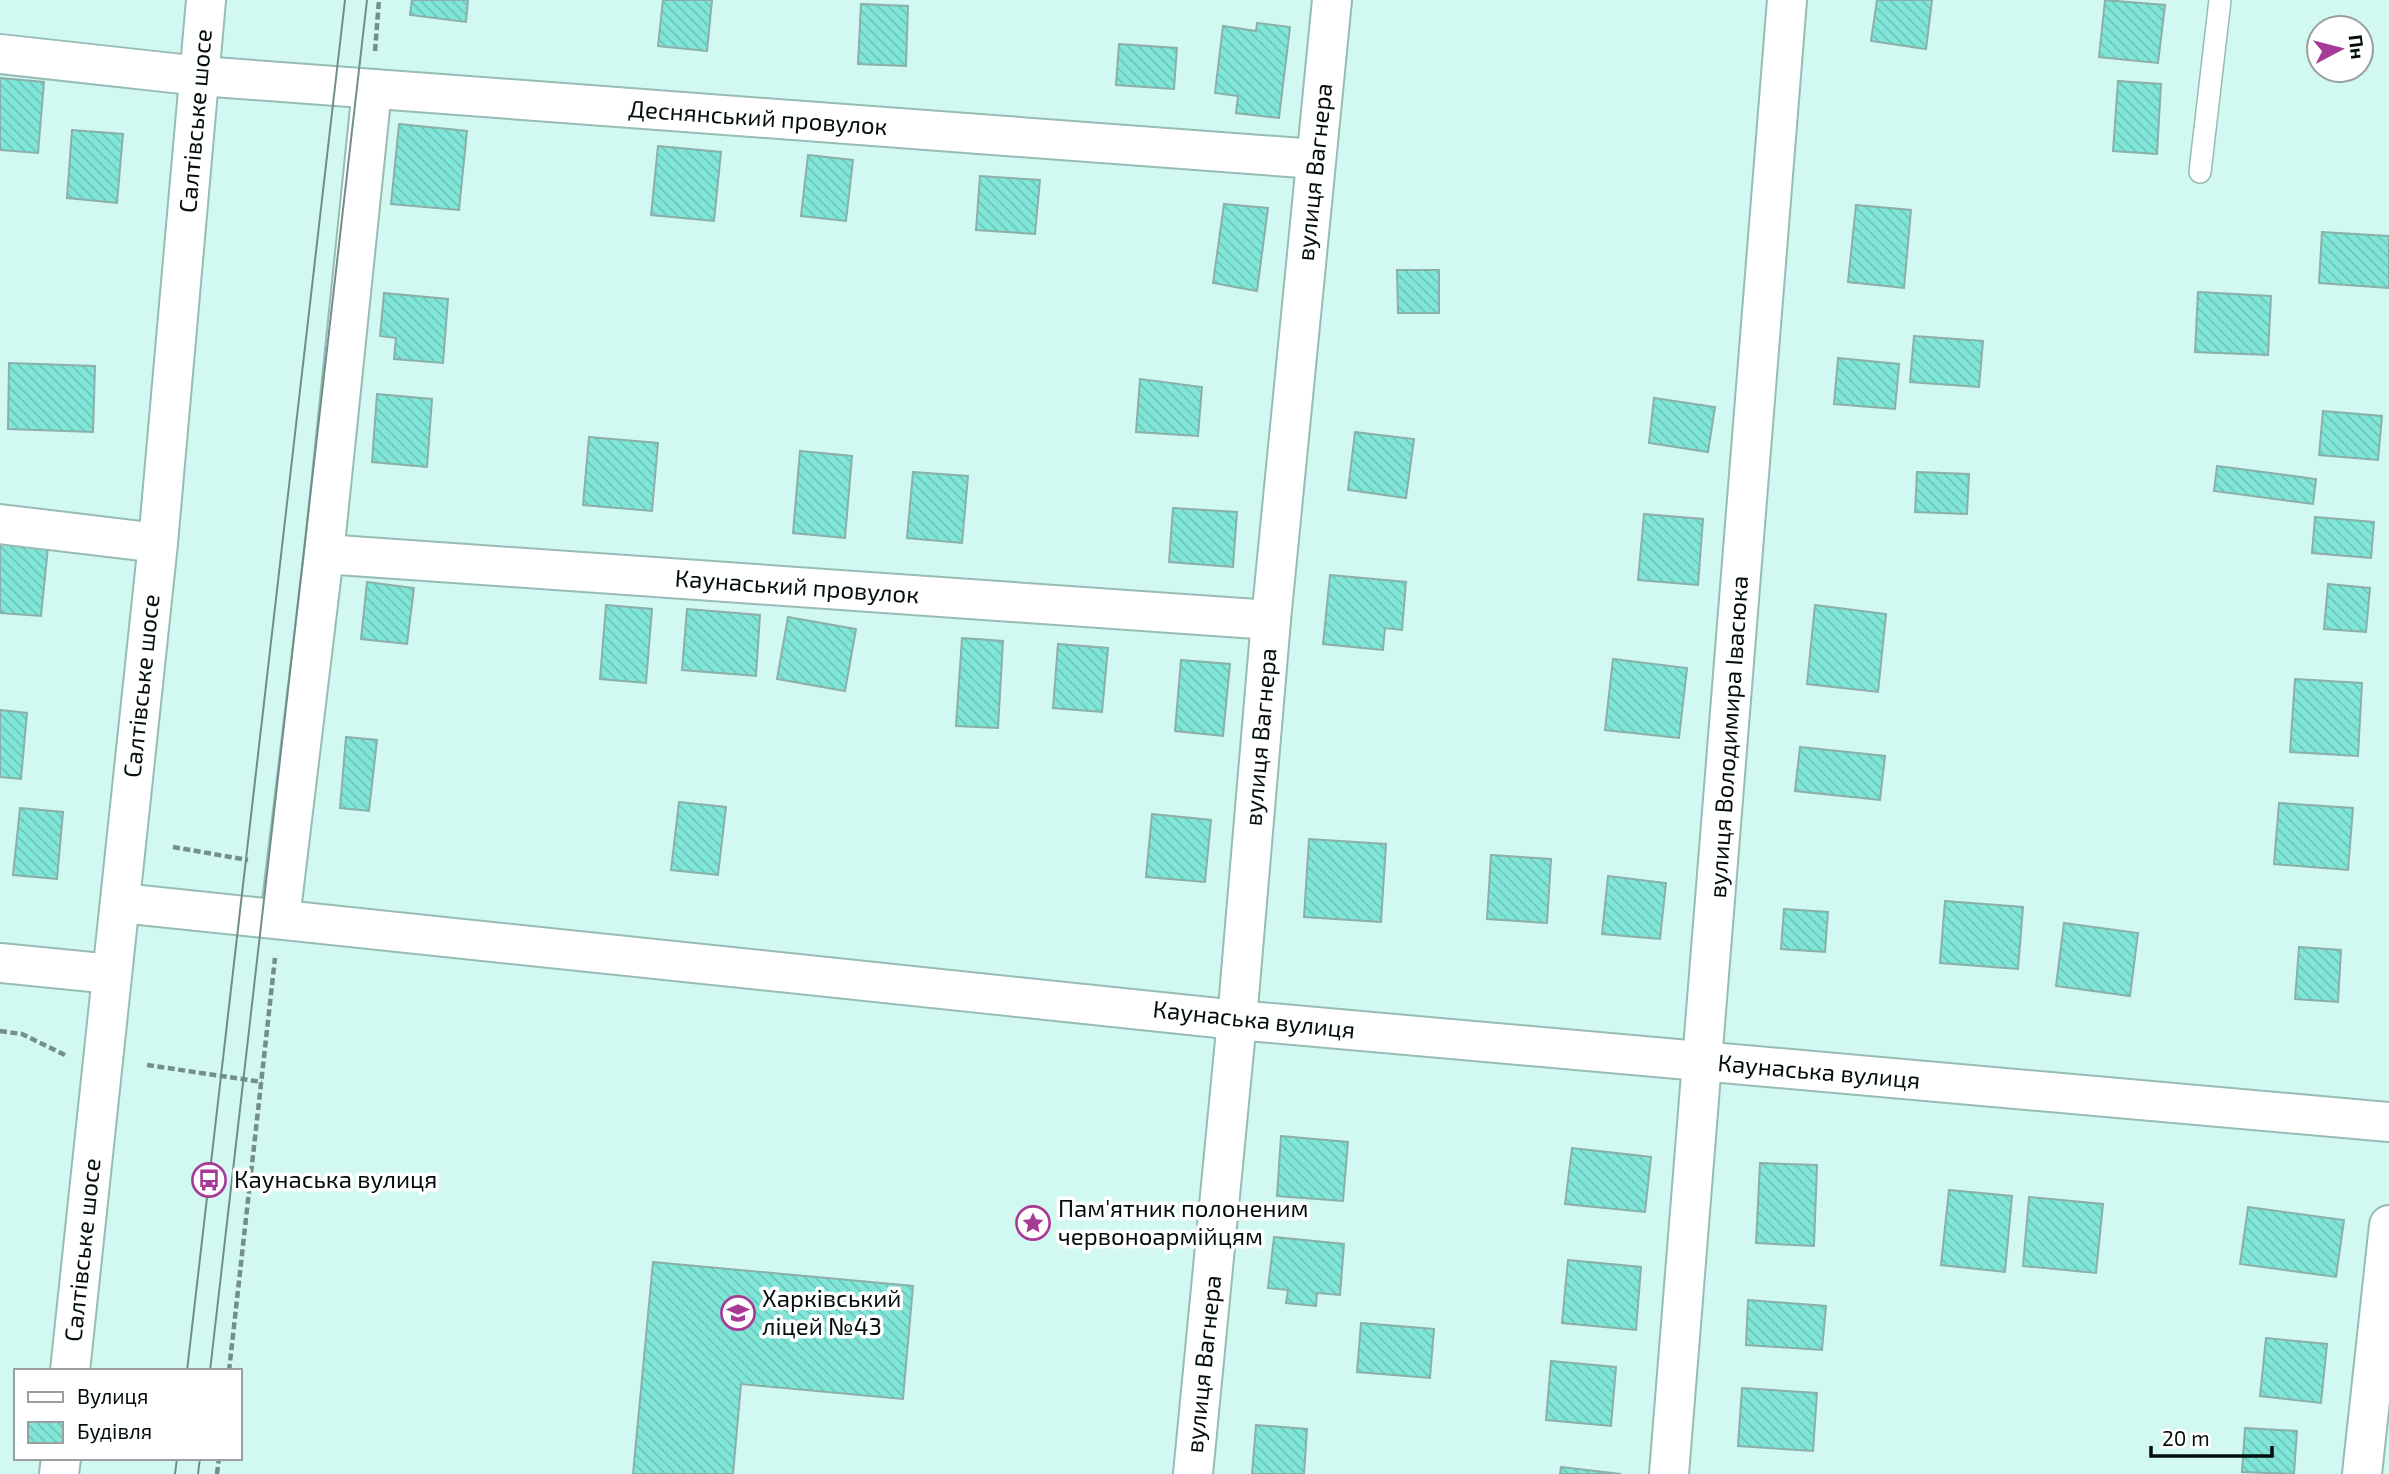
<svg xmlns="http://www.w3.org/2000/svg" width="2389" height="1474" font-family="'Exo 2',sans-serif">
  <defs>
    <pattern id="building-back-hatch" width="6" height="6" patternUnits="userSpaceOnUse" patternTransform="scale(1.75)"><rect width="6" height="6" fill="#80e6d8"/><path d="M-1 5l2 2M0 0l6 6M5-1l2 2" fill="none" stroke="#6dc4b8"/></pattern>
  </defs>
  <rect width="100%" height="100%" fill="#d2f8f2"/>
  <g fill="url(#building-back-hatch)" stroke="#8bafa9" stroke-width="2">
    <path d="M412,0h56l-2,22 -56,-7z"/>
    <path d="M663,0h49l-5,51 -49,-5z"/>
    <path d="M1877,0h55l-6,49 -55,-8z"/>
    <path d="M2105,0l60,5 -7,58 -59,-6z"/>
    <path d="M861,4l47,2 -2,60 -48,-2z"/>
    <path d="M1257,23l33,4 -11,91 -43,-5 2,-17 -23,-3 8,-67 33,5z"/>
    <path d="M1119,44l58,4 -3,41 -58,-4z"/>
    <path d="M0,78l44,4 -6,71 -38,-3z"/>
    <path d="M2118,81l43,3 -4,70 -44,-3z"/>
    <path d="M399,124l68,7 -8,79 -68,-6z"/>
    <path d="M72,130l51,4 -6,69 -50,-5z"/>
    <path d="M658,146l63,6 -7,69 -63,-6z"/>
    <path d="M808,155l45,5 -7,61 -45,-5z"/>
    <path d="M980,176l60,4 -5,54 -59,-4z"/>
    <path d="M1224,204l44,4 -11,83 -44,-8z"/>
    <path d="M1856,205l55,5 -7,78 -56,-6z"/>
    <path d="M2322,232l67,4v52l-70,-5z"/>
    <path d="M1397,270h42v43h-41z"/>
    <path d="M2198,292l73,4 -3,59 -73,-3z"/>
    <path d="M384,293l64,6 -5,64 -49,-4 2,-21 -16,-2z"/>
    <path d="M1914,336l69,5 -4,46 -69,-5z"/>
    <path d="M1838,358l61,6 -4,45 -61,-5z"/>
    <path d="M9,363l86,3 -2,66 -85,-3z"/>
    <path d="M1140,379l62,8 -4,49 -62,-4z"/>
    <path d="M377,394l55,5 -5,68 -55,-5z"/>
    <path d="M1654,398l61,9 -7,45 -59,-9z"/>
    <path d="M2323,411l59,5 -4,44 -59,-5z"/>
    <path d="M1355,432l59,7 -8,59 -58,-8z"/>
    <path d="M589,437l69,6 -6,68 -69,-6z"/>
    <path d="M800,451l52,5 -7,82 -52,-5z"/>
    <path d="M2217,466l99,13 -3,25 -99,-13z"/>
    <path d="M913,472l55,4 -6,67 -55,-5z"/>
    <path d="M1917,472l52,2 -2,40 -52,-2z"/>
    <path d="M1173,508l64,4 -4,55 -64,-5z"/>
    <path d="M1644,514l59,5 -5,66 -60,-5z"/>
    <path d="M2315,517l59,5 -3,36 -59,-5z"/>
    <path d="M0,543l48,4 -7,69 -41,-3z"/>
    <path d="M1330,575l76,7 -4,48 -17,-2 -2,22 -60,-6z"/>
    <path d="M367,582l47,6 -7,56 -46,-5z"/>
    <path d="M2328,584l42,4 -4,44 -42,-3z"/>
    <path d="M606,605l46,4 -6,74 -46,-4z"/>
    <path d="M1815,605l71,9 -8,78 -71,-8z"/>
    <path d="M687,609l73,6 -4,61 -74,-6z"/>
    <path d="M788,617l68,12 -11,62 -68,-12z"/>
    <path d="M962,638l41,3 -5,87 -42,-2z"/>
    <path d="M1058,644l50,4 -6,64 -49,-4z"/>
    <path d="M1613,659l74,9 -8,70 -74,-8z"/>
    <path d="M1181,660l49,4 -7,72 -48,-5z"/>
    <path d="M2295,679l67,4 -4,73 -68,-4z"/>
    <path d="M0,710l27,3 -6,66 -21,-2z"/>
    <path d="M346,737l31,3 -8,71 -29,-3z"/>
    <path d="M1800,747l85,9 -5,44 -85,-9z"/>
    <path d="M679,802l47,5 -8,68 -47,-5z"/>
    <path d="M2279,803l74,5 -5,62 -74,-6z"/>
    <path d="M20,808l43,4 -6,67 -44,-4z"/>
    <path d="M1152,814l59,6 -6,62 -59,-5z"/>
    <path d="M1309,839l77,5 -5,78 -77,-5z"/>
    <path d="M1491,855l60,4 -4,64 -60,-4z"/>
    <path d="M1608,876l58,7 -6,56 -58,-5z"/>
    <path d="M1945,901l78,6 -5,62 -78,-6z"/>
    <path d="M1784,909l44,3 -3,40 -44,-3z"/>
    <path d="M2064,923l74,10 -8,63 -74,-10z"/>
    <path d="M2299,947l42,3 -3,52 -43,-3z"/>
    <path d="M1281,1136l67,6 -5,59 -66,-5z"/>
    <path d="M1572,1148l79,9 -6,55 -80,-8z"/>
    <path d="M1760,1163l57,2 -3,81 -58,-3z"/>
    <path d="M1949,1190l63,6 -7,76 -64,-7z"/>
    <path d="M2029,1197l74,7 -7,69 -73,-7z"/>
    <path d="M2248,1207l96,13 -8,57 -96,-13z"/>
    <path d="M1274,1237l70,7 -4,51 -23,-2 -1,13 -30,-3 2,-13 -20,-2z"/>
    <path d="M1568,1260l73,7 -5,63 -74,-7z"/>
    <path d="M653,1262l260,24 -10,113 -162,-15 -8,90h-100z"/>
    <path d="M1748,1300l78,6 -4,44 -76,-5z"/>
    <path d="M1361,1323l73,6 -4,49 -73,-6z"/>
    <path d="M2266,1338l61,6 -6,59 -61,-7z"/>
    <path d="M1551,1361l65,6 -5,59 -65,-6z"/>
    <path d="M1742,1388l75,5 -4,58 -75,-5z"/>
    <path d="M1256,1425l51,4 -3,45h-52z"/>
    <path d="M2245,1428l52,3 -3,43 -52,-2z"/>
    <path d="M1561,1467l60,7h-61z"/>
  </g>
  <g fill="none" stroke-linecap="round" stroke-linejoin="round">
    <g stroke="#97bbb5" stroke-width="24">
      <path id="lane" d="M2200,172l20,-172"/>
    </g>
    <g stroke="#97bbb5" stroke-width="42">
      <g id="street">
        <path d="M0,54l200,22 1116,83"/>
        <path d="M0,524l158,19"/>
        <path d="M324,554l947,66"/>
        <path d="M121,903l1116,117 1152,102"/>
        <path d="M280,919l44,-365 48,-465"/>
        <path d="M1193,1474l44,-454 34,-400 61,-620"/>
        <path d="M1669,1474l118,-1474"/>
        <path d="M2362,1474l27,-249"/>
      </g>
    </g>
    <g stroke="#97bbb5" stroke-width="42">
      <path id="secondary" d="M0,963l112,11"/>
    </g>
    <g stroke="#97bbb5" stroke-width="42">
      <g id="primary">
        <path d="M70,1371l88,-828 48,-543"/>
        <path d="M59,1474l2,-16"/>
      </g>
    </g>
    <g stroke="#748e8a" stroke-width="4.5" stroke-dasharray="7 3.5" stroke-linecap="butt">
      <path d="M375,51l4,-51"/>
      <path d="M173,847l75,13"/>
      <path d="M0,1031l22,3 43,21"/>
      <path d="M147,1065l115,17"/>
      <path d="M229,1371l46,-413"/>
      <path d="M217,1474l2,-16"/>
    </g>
    <use href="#lane" stroke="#fff" stroke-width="21"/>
    <use href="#street" stroke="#fff" stroke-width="38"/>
    <use href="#secondary" stroke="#fff" stroke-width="38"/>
    <use href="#primary" stroke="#fff" stroke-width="38"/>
    <g stroke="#728c89" stroke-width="2">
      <path d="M187,1371l158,-1371"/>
      <path d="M210,1371l157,-1371"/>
      <path d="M175,1474l2,-16"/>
      <path d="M198,1474l2,-16"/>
    </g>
  </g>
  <defs>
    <g id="bus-ring" transform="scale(1.75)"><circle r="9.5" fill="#fff" stroke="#a83a97" stroke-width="1.5"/><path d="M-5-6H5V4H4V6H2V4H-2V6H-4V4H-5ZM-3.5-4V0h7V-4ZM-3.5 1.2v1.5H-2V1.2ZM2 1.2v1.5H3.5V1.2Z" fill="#a83a97"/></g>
    <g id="sight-ring" transform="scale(1.75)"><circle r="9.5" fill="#fff" stroke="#a83a97" stroke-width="1.5"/><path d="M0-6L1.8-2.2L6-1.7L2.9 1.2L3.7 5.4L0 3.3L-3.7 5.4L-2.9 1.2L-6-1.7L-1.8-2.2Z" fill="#a83a97"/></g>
    <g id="school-ring" transform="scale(1.75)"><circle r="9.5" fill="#fff" stroke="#a83a97" stroke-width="1.5"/><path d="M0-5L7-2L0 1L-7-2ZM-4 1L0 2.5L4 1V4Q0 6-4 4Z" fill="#a83a97"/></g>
  </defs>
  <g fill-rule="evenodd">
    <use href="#bus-ring" x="209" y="1180"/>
    <use href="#sight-ring" x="1033" y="1223"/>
    <use href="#school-ring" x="738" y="1313"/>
  </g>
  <g text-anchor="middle" stroke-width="7" stroke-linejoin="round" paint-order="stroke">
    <g font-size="24" fill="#030f0e" stroke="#fff">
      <text transform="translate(758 118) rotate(4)" y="8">Деснянський провулок</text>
      <text transform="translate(196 121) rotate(-85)" y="8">Салтівське шосе</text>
      <text transform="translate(1315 172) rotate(-84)" y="8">вулиця Вагнера</text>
      <text transform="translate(797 587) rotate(4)" y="8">Каунаський провулок</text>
      <text transform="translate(142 686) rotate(-84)" y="8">Салтівське шосе</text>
      <text transform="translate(1261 737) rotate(-85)" y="8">вулиця Вагнера</text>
      <text transform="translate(1729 737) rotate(-86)" y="8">вулиця Володимира Івасюка</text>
      <text transform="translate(1254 1020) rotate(6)" y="8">Каунаська вулиця</text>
      <text transform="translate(1819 1072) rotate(5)" y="8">Каунаська вулиця</text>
      <text transform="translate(83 1250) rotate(-84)" y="8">Салтівське шосе</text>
      <text transform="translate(1204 1364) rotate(-84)" y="8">вулиця Вагнера</text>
    </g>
    <g font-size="24" fill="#030f0e" stroke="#fff" text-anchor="start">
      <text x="234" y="1188">Каунаська вулиця</text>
      <text x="1058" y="1217">Пам'ятник полоненим<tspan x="1058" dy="28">червоноармійцям</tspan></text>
      <text x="762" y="1307">Харківський<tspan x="762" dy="28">ліцей №43</tspan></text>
    </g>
  </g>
  <rect x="14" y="1369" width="228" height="91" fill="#ffffff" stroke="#9a9f9f" stroke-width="2"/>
  <rect x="28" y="1392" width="35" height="10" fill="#ffffff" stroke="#9a9f9f" stroke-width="2"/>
  <text x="77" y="1404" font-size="21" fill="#030f0e">Вулиця</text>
  <rect x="28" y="1422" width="35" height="21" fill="url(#building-back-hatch)" stroke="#9a9f9f" stroke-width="2"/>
  <text x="77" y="1439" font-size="21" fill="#030f0e">Будівля</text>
  <g transform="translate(2340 49) rotate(83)"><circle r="33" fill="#ffffff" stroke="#9a9f9f" stroke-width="2"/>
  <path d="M0-5L12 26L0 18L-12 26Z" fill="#a83a97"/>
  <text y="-10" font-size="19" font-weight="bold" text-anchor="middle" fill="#030f0e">Пн</text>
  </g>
  <path d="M2151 1446v10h121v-10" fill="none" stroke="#030f0e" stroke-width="3.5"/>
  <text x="2162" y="1446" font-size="21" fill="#030f0e" stroke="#ffffff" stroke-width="5" paint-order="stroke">20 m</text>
</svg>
